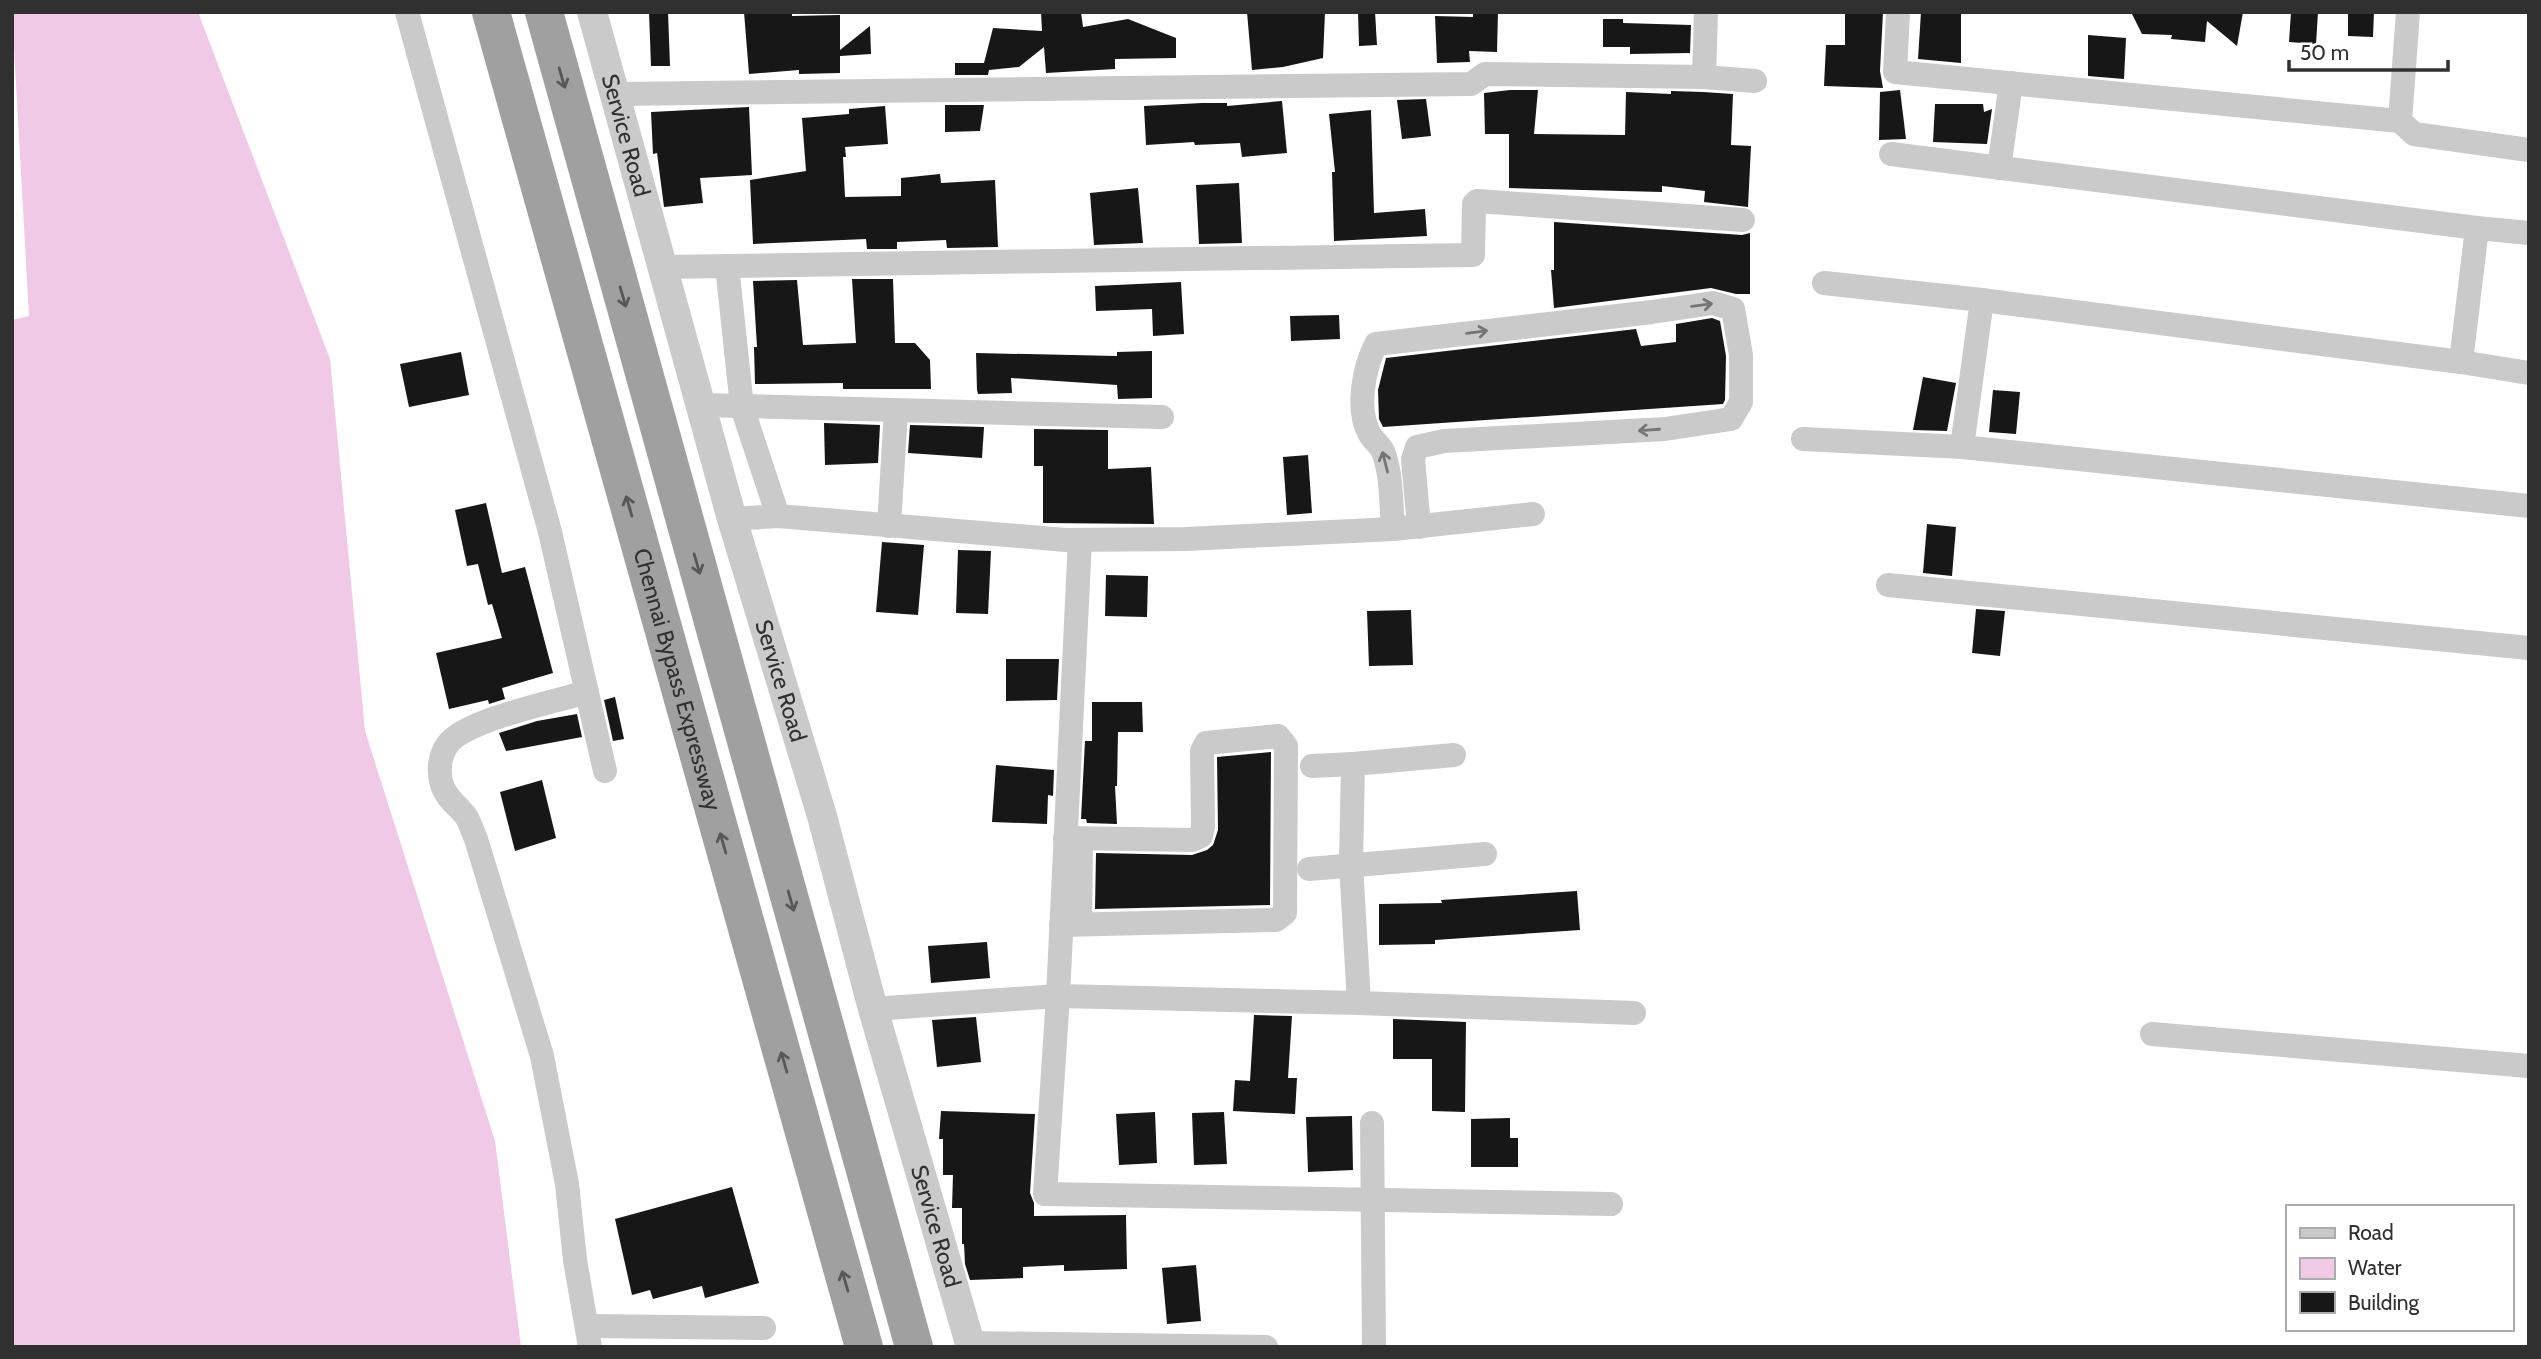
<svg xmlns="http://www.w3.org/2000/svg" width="2541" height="1359" font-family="Cabin,sans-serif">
  <rect width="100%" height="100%" fill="#fff"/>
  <path fill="#efc9e5" d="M12,12h186l132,347 35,372 130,410 26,206h-509v-1027l17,-4z"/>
  <g fill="#171717">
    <path d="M649,12h19l2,54h-19z"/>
    <path d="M744,12h48v4l48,-1v35l30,-24 1,28 -31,2v17l-41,1v-4l-50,4z"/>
    <path d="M1041,12h40l2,15 45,-8 48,19v20l-61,1v10l-69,4 -2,-26 -25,20 -30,3 -1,5h-33v-12h29l9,-35 49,3z"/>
    <path d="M1247,12h78l-2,46 -40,9 -31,3z"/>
    <path d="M1358,12h17l2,33 -18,1z"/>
    <path d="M1473,12h25l-1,40 -28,-1 1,11 -33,1 -2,-47 38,1z"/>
    <path d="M1845,12h38l-3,59 3,17 -59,-2 2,-41h19z"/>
    <path d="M1921,12h40v51l-43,-4z"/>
    <path d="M2131,12h112l-6,34 -30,-25 -2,21 -34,-3 1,-4 -30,-1z"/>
    <path d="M2291,12h27l-2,32 -27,-2z"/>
    <path d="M2348,12h26l-1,25 -25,-1z"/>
    <path d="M1603,19h20v4l68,2 -1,28 -60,1v-7h-27z"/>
    <path d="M2088,35l38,3 -2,41 -36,-3z"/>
    <path d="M1510,90h28l-4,44 91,1 1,-43 45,2v-3l32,1 30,2 -2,51 20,1 -3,61 -44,-5 1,-11 -43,-5v6l-153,-4v-54h-24l-1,-41z"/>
    <path d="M1900,90l6,49 -27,1 1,-48z"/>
    <path d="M1426,99l5,37 -29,3 -5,-39z"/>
    <path d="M1282,101l5,52 -45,4 -2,-14 -45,2 -1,-3 -48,3 -2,-39 58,-3h25v3z"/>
    <path d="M1935,104h48l1,8 8,-3 -5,35 -54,-2z"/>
    <path d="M945,105h39l-4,26 -35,1z"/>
    <path d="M885,106l3,38 -43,3 1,10h-3l2,40 56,-1v-18l39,-4 1,9 54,-3 3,67 -51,1 -1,-8 -49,2v7h-30l-1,-10 -113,5 -3,-64 56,-9 -4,-53 47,-4v-5z"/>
    <path d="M749,107l3,68 -52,3 3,25 -39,4 -7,-54 -4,1 -2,-42z"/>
    <path d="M1371,110l3,103 51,-4 2,27 -93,5 -2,-69h3l-6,-58z"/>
    <path d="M1239,183l3,60 -43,1 -3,-59z"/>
    <path d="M1138,188l5,55 -49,2 -4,-52z"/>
    <path d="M1554,222l188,13 8,-2v61h-14l-25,-6 -157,20 -3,-38h3z"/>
    <path d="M852,279h41l2,64h20l15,17 1,29h-88v-6l-88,1 -1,-37h3l-4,-66 44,-1 6,65 53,-2z"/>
    <path d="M1181,282l3,52 -31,2 -1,-27 -56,2 -1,-25z"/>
    <path d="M1339,315l1,24 -49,2 -1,-25z"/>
    <path d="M1712,318l8,3 6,35 -1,44 -2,4 -340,23 -4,-8 -1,-29 8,-32 250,-29 5,17 35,-4v-18z"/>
    <path d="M1152,351v47l-34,1 -1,-14 -106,-7 1,15 -34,1 -1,-4 -1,-37 141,3v-4z"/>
    <path d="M461,352l8,43 -60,12 -9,-43z"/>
    <path d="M1923,377l33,6 -9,48 -34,-1z"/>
    <path d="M1993,390l27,2 -4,42 -27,-2z"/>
    <path d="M824,423l56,2 -2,38 -53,2z"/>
    <path d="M910,425l74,2 -2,31 -74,-5z"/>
    <path d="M1034,429l74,1v39l43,-2 3,57 -111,-1v-57h-9z"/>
    <path d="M1308,455l4,58 -25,2 -4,-58z"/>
    <path d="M486,503l16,70 23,-6 28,106 -51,15 3,11 -16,5 -1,-4 -39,9 -13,-56 66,-15 -10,-34 -4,1 -10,-41 -11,2 -12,-56z"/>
    <path d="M1927,524l29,3 -4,49 -29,-3z"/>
    <path d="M882,542l42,3 -6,70 -42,-3z"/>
    <path d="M958,550l33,1 -3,63 -32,-1z"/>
    <path d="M1106,575l42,1 -1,41 -42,-1z"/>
    <path d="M1976,609l29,2 -5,45 -28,-3z"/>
    <path d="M1411,610l2,55 -44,1 -2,-55z"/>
    <path d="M1006,659h53l-2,41 -51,1z"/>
    <path d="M615,697l9,42 -11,2 -9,-41z"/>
    <path d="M1092,702h50l1,30h-25l-1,54h-2l2,38 -30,-1 -1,-4h-5l4,-78h7z"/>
    <path d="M577,714l5,23 -76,14 -7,-18 38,-12z"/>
    <path d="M1271,752l-1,153 -175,4 1,-56 96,2 15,-5 6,-5 5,-15 -1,-73z"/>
    <path d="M996,765l58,5 -1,26 -5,-1 -1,29 -55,-2z"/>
    <path d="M542,780l14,58 -41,13 -15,-59z"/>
    <path d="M1577,891l3,39 -145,10v4l-56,1v-41l63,-1 -1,-3z"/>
    <path d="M987,942l3,36 -59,5 -3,-37z"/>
    <path d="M1254,1015l38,1 -4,62h9l-2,36 -62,-3 2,-31 15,1z"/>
    <path d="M976,1017l5,45 -44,5 -5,-47z"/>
    <path d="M1393,1019l73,3 -1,90 -33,-1v-52h-39z"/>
    <path d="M941,1111l94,3 -5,79 4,10v13l92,-1 1,54 -63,2v-6l-41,2v11l-53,2 -5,-16 -1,-20h-2v-36h-10l1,-33h-10v-36h-4z"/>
    <path d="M1155,1112l2,51 -38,2 -3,-51z"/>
    <path d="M1224,1112l3,52 -33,1 -2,-52z"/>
    <path d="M1352,1116l1,54 -45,2 -2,-55z"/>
    <path d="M1510,1118v20h8v29h-47v-48z"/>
    <path d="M732,1187l27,96 -54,15 -3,-12 -49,13 -3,-9 -18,5 -17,-76z"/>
    <path d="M1196,1265l5,56 -34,3 -5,-56z"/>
  </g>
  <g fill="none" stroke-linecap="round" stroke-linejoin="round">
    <g stroke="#cacaca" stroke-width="24">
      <path d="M407,12l143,520 55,239"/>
      <path d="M1898,12l-3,60 505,49"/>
      <path d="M2408,12l-8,109 14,13 115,16"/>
      <path d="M1704,77l51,4"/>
      <path d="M615,94l856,-10 14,-10 219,3 2,-65"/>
      <path d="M1999,168l12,-85"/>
      <path d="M2477,228l52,5"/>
      <path d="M727,266l15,141 36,109"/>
      <path d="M663,267c270,-3 540,-10 810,-12l1,-51 3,-3 266,19"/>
      <path d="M1824,283l158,17 479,62 16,-134 -586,-74"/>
      <path d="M1982,300l-20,147 567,59"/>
      <path d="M2461,362l68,11"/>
      <path d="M702,405l460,12"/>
      <path d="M1803,439l159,8"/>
      <path d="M732,519l46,-3 288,24 120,-1 207,-10 140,-15"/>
      <path d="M889,526l7,-116"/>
      <path d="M1393,529c-2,-24 -1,-52 -9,-75 -2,-8 -11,-13 -15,-21 -13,-25 -5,-65 7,-89l276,-32 61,-9 20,6 8,46v47l-10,17 -66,10 -221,12 -27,6 -4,12 6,68"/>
      <path d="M1080,540l-22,456 -13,198 566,10"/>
      <path d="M1888,585l641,63"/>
      <path d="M587,692c-30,9 -122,28 -139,52 -9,12 -10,28 -6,41 4,13 15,20 23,30 5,6 7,16 11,24l66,217 25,128 8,76 15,87"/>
      <path d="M1312,766l41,-2"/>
      <path d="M1309,869l176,-15"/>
      <path d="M1080,924l1,-80"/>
      <path d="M1061,925l215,-5 9,-7 1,-167 -8,-10 -72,7 -4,8 1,76 -2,9 -9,4 -127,-2"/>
      <path d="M1359,1003l-8,-139 2,-100 101,-9"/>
      <path d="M873,1009l185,-13 301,7 275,10"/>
      <path d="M2152,1034l377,32"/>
      <path d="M1372,1123l2,224"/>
      <path d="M587,1326l177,2"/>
      <path d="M970,1343l296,4"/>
    </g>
    <path stroke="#cacaca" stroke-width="30" id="s1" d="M592,12l140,507 90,297 51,193 98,338"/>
    <g stroke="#a0a0a0" stroke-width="38">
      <path id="s2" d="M491,12l373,1335"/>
      <path d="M544,12l370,1335"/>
    </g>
  </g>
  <defs><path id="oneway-shaft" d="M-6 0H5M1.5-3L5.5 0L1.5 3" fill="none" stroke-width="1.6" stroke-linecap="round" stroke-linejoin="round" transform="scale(1.75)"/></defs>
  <g stroke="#575757">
    <use href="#oneway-shaft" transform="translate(562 78) rotate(74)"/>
    <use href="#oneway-shaft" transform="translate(623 297) rotate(74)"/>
    <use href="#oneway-shaft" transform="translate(629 506) rotate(-106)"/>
    <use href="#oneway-shaft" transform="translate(697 564) rotate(74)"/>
    <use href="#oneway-shaft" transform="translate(723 843) rotate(-106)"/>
    <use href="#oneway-shaft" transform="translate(791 901) rotate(74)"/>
    <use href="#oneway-shaft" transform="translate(784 1062) rotate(-106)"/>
    <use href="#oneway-shaft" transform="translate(845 1281) rotate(-106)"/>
  </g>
  <g stroke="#757575">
    <use href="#oneway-shaft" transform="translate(1702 305) rotate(-8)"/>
    <use href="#oneway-shaft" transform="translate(1477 332) rotate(-7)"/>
    <use href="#oneway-shaft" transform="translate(1649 430) rotate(176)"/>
    <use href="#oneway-shaft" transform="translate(1385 462) rotate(-104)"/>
  </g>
  <g text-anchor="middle" stroke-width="7" stroke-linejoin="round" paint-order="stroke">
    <g font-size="23" fill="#303030" stroke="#fff">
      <text dy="8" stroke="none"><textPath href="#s1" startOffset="128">Service Road</textPath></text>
      <text dy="8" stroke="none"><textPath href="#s2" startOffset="693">Chennai Bypass Expressway</textPath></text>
      <text dy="8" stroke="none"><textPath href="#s1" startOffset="695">Service Road</textPath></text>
      <text dy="8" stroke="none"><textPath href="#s1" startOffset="1262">Service Road</textPath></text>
    </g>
  </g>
  <rect width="2541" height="1359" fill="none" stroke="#303030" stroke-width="28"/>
  <rect x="2286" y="1205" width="228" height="126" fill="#ffffff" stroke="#acacac" stroke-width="2"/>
  <rect x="2300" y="1228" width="35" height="10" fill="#cacaca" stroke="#acacac" stroke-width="2"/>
  <text x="2348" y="1240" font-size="21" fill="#303030">Road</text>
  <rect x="2300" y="1258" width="35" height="21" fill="#efc9e5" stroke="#acacac" stroke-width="2"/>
  <text x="2348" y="1275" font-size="21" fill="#303030">Water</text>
  <rect x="2300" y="1292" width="35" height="21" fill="#171717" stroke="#acacac" stroke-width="2"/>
  <text x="2348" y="1310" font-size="21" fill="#303030">Building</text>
  <path d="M2289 60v10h159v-10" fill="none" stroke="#303030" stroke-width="3.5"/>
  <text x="2300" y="60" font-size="21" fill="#303030" stroke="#ffffff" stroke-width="5" paint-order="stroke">50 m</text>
</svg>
